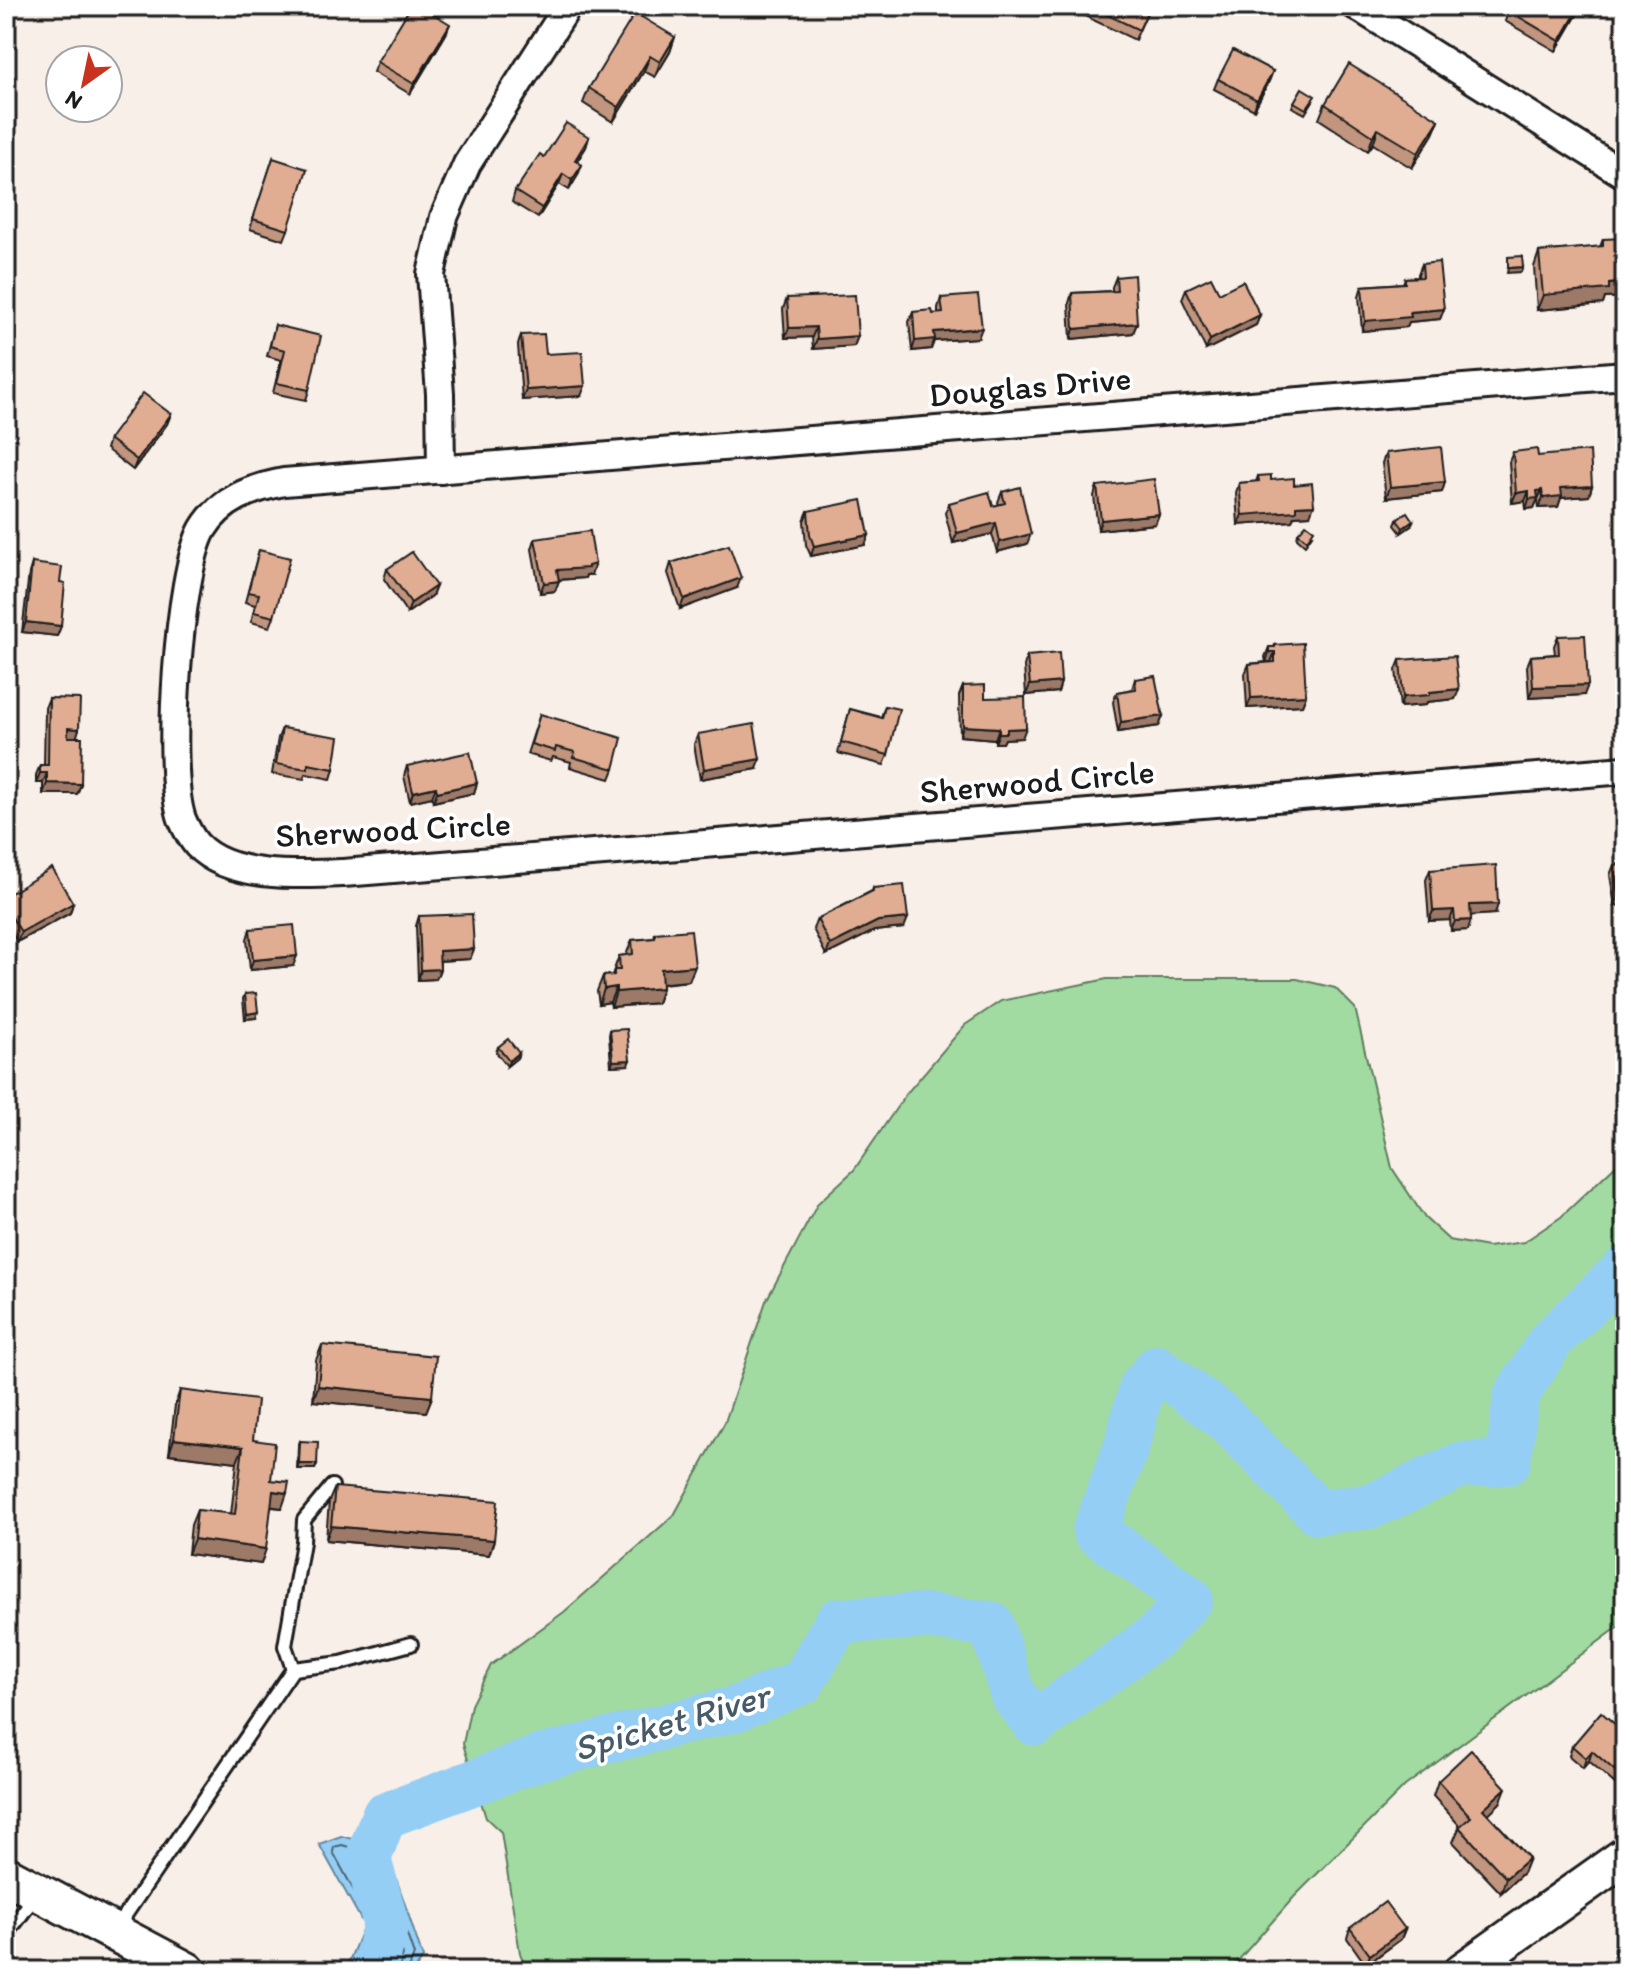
<svg xmlns="http://www.w3.org/2000/svg" width="1631" height="1977" font-family="Itim,sans-serif">
  <rect width="100%" height="100%" fill="#f9efe9"/>
  <filter id="ink" filterUnits="userSpaceOnUse"><feTurbulence type="fractalNoise" baseFrequency=".0125" numOctaves="2"/><feDisplacementMap in="SourceGraphic" scale="16" xChannelSelector="R" yChannelSelector="G"/><feConvolveMatrix kernelMatrix="1 2 1 2 8 2 1 2 1" color-interpolation-filters="sRGB"/></filter>
  <g filter="url(#ink)">
    <path fill="#a1dba1" stroke="#5e7c5e" stroke-width="2" d="M1107,979h190l38,9 20,20 37,160 33,50 24,22 39,7 36,-5 37,-25 55,-52 9,-3v460l-220,164 -111,111 -65,74h-702l-7,-18 -19,-121 -15,-14 -23,-74 8,-39 20,-40 73,-53 110,-97 51,-93 41,-121 52,-98 36,-33 52,-76 59,-69 36,-24z"/>
    <path fill="#94cef4" stroke="#64879e" stroke-width="2" d="M341,1836l45,12 37,110 -9,13h-69l19,-46 -45,-81z"/>
    <g fill="none" stroke-linecap="round" stroke-linejoin="round">
      <g stroke="#4c6372" stroke-width="2">
        <path d="M354,1971l18,-47 -39,-72 1,-5 8,-2 38,11 34,99 -6,16"/>
        <path d="M365,1971l17,-46 -30,-61 4,-5 16,6 31,89 -5,17"/>
      </g>
      <path stroke="#94cef4" stroke-width="46" d="M374,1971l12,-47 -18,-65 16,-43 155,-58 196,-49 67,-27 36,-61 87,-5 66,8 22,71 22,28 122,-88 33,-36 -95,-68 32,-86 15,-58 15,-19 66,49 95,95 54,-6 88,-41 48,-3 8,-66 35,-56 74,-71"/>
      <g stroke="#1c1c1c" stroke-width="18">
        <g id="service">
          <path d="M293,1669l48,-6 70,-19"/>
          <path d="M115,1930l178,-261 -8,-23 18,-104 1,-22 28,-34"/>
          <path d="M6,1935l30,-40"/>
        </g>
      </g>
      <g stroke="#1c1c1c" stroke-width="32">
        <g id="minor">
          <path d="M1356,6l269,169"/>
          <path d="M1625,375l-1341,107c-32,6 -63,17 -81,47 -25,44 -38,242 -21,290 3,7 10,20 15,26 32,34 104,30 146,28l1282,-103"/>
          <path d="M441,470l-1,-76 -9,-120 13,-57 23,-53 101,-158"/>
        </g>
      </g>
      <g stroke="#1c1c1c" stroke-width="42">
        <g id="secondary">
          <path d="M6,1875l181,96"/>
          <path d="M1463,1971l162,-115"/>
        </g>
      </g>
      <use href="#service" stroke="#fff" stroke-width="12"/>
      <use href="#minor" stroke="#fff" stroke-width="26"/>
      <use href="#secondary" stroke="#fff" stroke-width="36"/>
    </g>
    <g fill="#c1957e" stroke="#1c1c1c" stroke-width="2">
      <path d="M1064,6h86l-15,34z"/>
      <path d="M1581,8l-25,43 -51,-30 4,-10z"/>
      <path d="M446,34l-36,60 -37,-22 4,-10z"/>
      <path d="M675,37l-5,15 -15,25 -11,-6 -31,51 -30,-19 6,-15z"/>
      <path d="M1273,71l-4,10 -15,29 -40,-21 4,-10z"/>
      <path d="M1313,101l-8,13 -13,-7 2,-5z"/>
      <path d="M1325,104l114,16 -6,14 -21,34 -39,-24 -5,7 -49,-32z"/>
      <path d="M589,137l-3,10 -9,15 1,13 -9,15 -10,-6 -21,34 -26,-16 3,-11 29,-34z"/>
      <path d="M273,158l15,72 -4,10 -34,-11z"/>
      <path d="M1603,239l22,5v53l-20,1 -2,6 -66,6 -3,-43 5,-15 61,-5z"/>
      <path d="M1422,264l22,45 -4,10 -31,3 -2,5 -45,4 -3,-35 3,-10 41,-3 2,-5 13,-1v-3z"/>
      <path d="M1116,277l21,46 -4,10 -62,6 -2,-36 3,-10 40,-2v-4z"/>
      <path d="M1186,289l33,4 41,22 -4,10 -50,25 -24,-51z"/>
      <path d="M787,298l71,38 -4,10 -41,3 -1,-12 -27,1 -2,-29z"/>
      <path d="M941,298l37,40 -44,3 -3,8 -19,2 -3,-29 4,-10 25,2v-6z"/>
      <path d="M275,325l34,65 -3,10 -33,-7 8,-33 -14,-4z"/>
      <path d="M521,335l25,19 35,42 -59,4 -4,-55z"/>
      <path d="M171,414l-4,10 -34,46 -27,-21 3,-10z"/>
      <path d="M1513,452l25,4 54,30 -3,10 -28,2 -3,9 -19,1 -1,-8h-2l-2,8 -8,1 -1,-8 -13,2 -3,-41z"/>
      <path d="M1386,453l59,29 -3,10 -56,6 -4,-35z"/>
      <path d="M1258,476l13,4 23,5 16,30 -16,1 -2,5 -54,4 -2,-32 3,-10 17,-1z"/>
      <path d="M1097,486l62,28 -4,10 -57,6 -4,-34z"/>
      <path d="M1002,492l25,52 -30,8 -5,-18 -39,9 -8,-30 4,-10 44,3 6,-1 -1,-3z"/>
      <path d="M808,511l61,24 -4,10 -54,11 -5,-11 -2,-24z"/>
      <path d="M1397,520l16,1 -2,5 -10,7 -6,-8z"/>
      <path d="M1298,533l14,2 -7,10 -8,-7z"/>
      <path d="M535,539l56,36h-5l-1,3 -26,2 -4,11 -15,2 -8,-44z"/>
      <path d="M259,550l15,67 -4,10 -19,-5 4,-17 -10,-3z"/>
      <path d="M32,563l29,63 -4,10 -35,-4 7,-59z"/>
      <path d="M671,563l66,25 -57,21 -12,-36z"/>
      <path d="M387,569l49,17 -4,10 -25,17 -23,-34z"/>
      <path d="M1558,636l26,59 -55,3 -2,-32 4,-10 24,-2 -1,-8z"/>
      <path d="M1275,645l31,50 -4,10 -55,3 -2,-34 4,-10 17,-2 -1,-5 4,-10h5z"/>
      <path d="M1027,656l34,26 -3,10 -32,3 -2,-29z"/>
      <path d="M1400,660l59,29 -4,10 -28,3 -1,3 -26,2 -4,-37z"/>
      <path d="M1135,679l28,37 -4,10 -41,6 -5,-30 4,-10 15,-3z"/>
      <path d="M963,686l22,12 37,40 -17,1 -2,4h-8v-4l-35,-3 -1,-40z"/>
      <path d="M49,698l30,31 -3,8 5,47 -4,10h-34v-11h-7v-8l4,-10h4l1,-57z"/>
      <path d="M885,706l3,49 -4,10 -46,-12 12,-44 31,8z"/>
      <path d="M540,714l74,55 -4,10 -40,-12 1,-5 -18,-5 -2,4 -24,-7z"/>
      <path d="M282,728l52,41 -3,10 -25,-5 -2,5 -32,-5 6,-36z"/>
      <path d="M698,734l59,35 -57,10 -6,-35z"/>
      <path d="M407,766l70,17 -3,10 -41,9 -1,-5 -22,5 -6,-26z"/>
      <path d="M1625,863v41l-10,2 -5,-31 4,-10z"/>
      <path d="M1430,870l65,44 -24,1 -3,15 -17,1 -1,-11 -21,1 -3,-41z"/>
      <path d="M873,888l31,40 -30,3 -48,24 -13,-26 4,-10 55,-28z"/>
      <path d="M6,896l67,7 -3,10 -53,29 -11,-18z"/>
      <path d="M419,916l55,33 -4,10 -30,2v8l-4,10 -18,1 -2,-54z"/>
      <path d="M250,929l43,37 -43,4 -3,-31z"/>
      <path d="M655,933l40,33 -6,15 -27,3v4l-5,15 -46,4 -1,-5 -11,2 -2,-13 6,-15 9,-1 7,-19 7,-1 6,-15 22,-2z"/>
      <path d="M245,994l11,24 -11,1 -2,-20z"/>
      <path d="M610,1030l18,35 -17,1 -2,-31z"/>
      <path d="M498,1047l21,6 -2,5 -10,8 -11,-14z"/>
      <path d="M322,1345l110,52 -6,15 -113,-11 3,-41z"/>
      <path d="M180,1390l73,50 29,68 -11,-1 -10,57 -73,-10 3,-29 6,-15 34,4 6,-52 -68,-8 6,-49z"/>
      <path d="M300,1441l17,23 -2,5h-18l1,-23z"/>
      <path d="M335,1487l159,53 -5,15 -163,-15 3,-39z"/>
      <path d="M1625,1733v40l-10,11 -26,-23 -6,7 -14,-12 3,-10z"/>
      <path d="M1438,1781l62,22 -12,11 41,44 -6,15 -22,20 -48,-51 7,-16 -27,-30z"/>
      <path d="M1350,1928l55,1 -4,10 -35,26 -19,-27z"/>
    </g>
    <g fill="#9d7967" stroke="#1c1c1c" stroke-width="2">
      <path d="M1580,6h2l-1,2 -25,43 4,-10z"/>
      <path d="M450,24l-4,10 -36,60 4,-10z"/>
      <path d="M675,37l-5,15 -15,25 5,-15z"/>
      <path d="M650,56l-6,15 -31,51 6,-15z"/>
      <path d="M1273,71l-4,10 -15,29 3,-10z"/>
      <path d="M1439,120l-6,14 -21,34 6,-15z"/>
      <path d="M1378,129l-5,15 -5,7 5,-15z"/>
      <path d="M589,137l-3,10 -15,23 4,-10z"/>
      <path d="M582,165l-4,10 -9,15 3,-10z"/>
      <path d="M563,174l-4,10 -21,34 4,-10z"/>
      <path d="M1523,267l-2,5 -14,1 1,-5z"/>
      <path d="M1625,282v15l-20,1 -2,6 -66,6 6,-15 66,-11z"/>
      <path d="M1444,309l-4,10 -31,3 -2,5 -45,4 3,-10 45,-9z"/>
      <path d="M1260,315l-4,10 -50,25 4,-10z"/>
      <path d="M1137,323l-4,10 -62,6 3,-10z"/>
      <path d="M816,327l-4,10 -27,1 4,-10z"/>
      <path d="M982,328l-4,10 -44,3 -3,8 -19,2 3,-10 19,-9z"/>
      <path d="M858,336l-4,10 -41,3 4,-10z"/>
      <path d="M585,386l-4,10 -59,4 4,-10z"/>
      <path d="M171,414l-4,10 -34,46 4,-10z"/>
      <path d="M1445,482l-3,10 -56,6 4,-11z"/>
      <path d="M1592,486l-3,10 -28,2 -3,9 -19,1 4,-10 18,-10z"/>
      <path d="M1542,490l-8,18 -8,1 3,-10 8,-8z"/>
      <path d="M1529,491l-4,10 -13,2 4,-10z"/>
      <path d="M1314,505l-4,10 -16,1 -2,5 -54,4 4,-10 54,-9z"/>
      <path d="M1159,514l-4,10 -57,6 3,-10z"/>
      <path d="M1413,521l-2,5 -10,7 2,-5z"/>
      <path d="M996,523l-4,11 -39,9 4,-10z"/>
      <path d="M1031,534l-4,10 -30,8 3,-10z"/>
      <path d="M869,535l-4,10 -54,11 3,-10z"/>
      <path d="M595,564l-4,11h-5l-1,3 -31,2 3,-10z"/>
      <path d="M741,578l-4,10 -57,21 4,-10z"/>
      <path d="M559,581l-4,10 -15,2 4,-10z"/>
      <path d="M436,586l-4,10 -25,17 4,-10z"/>
      <path d="M26,622l35,4 -4,10 -35,-4z"/>
      <path d="M1269,652h6l-4,10h-5z"/>
      <path d="M1061,682l-3,10 -32,3 4,-10z"/>
      <path d="M1588,685l-4,10 -55,3 4,-11z"/>
      <path d="M1459,689l-4,10 -28,3 -1,3 -26,2 3,-10 27,-5z"/>
      <path d="M1306,695l-4,10 -55,3 4,-10z"/>
      <path d="M1163,716l-4,10 -41,6 3,-10z"/>
      <path d="M963,726l36,2 -4,11 -35,-3z"/>
      <path d="M68,728l11,1 -3,10 -11,-1z"/>
      <path d="M1026,728l-4,10 -17,1 -2,4h-8l4,-10 8,-4z"/>
      <path d="M760,759l-3,10 -57,10 4,-10z"/>
      <path d="M40,773h7l-4,10h-7z"/>
      <path d="M47,783l34,1 -4,10h-34z"/>
      <path d="M477,783l-3,10 -41,9 4,-10z"/>
      <path d="M436,787l-4,10 -22,5 3,-10z"/>
      <path d="M1625,895v9l-10,2 3,-10z"/>
      <path d="M73,903l-3,10 -53,29 4,-10z"/>
      <path d="M1498,904l-3,10 -28,2 3,-11z"/>
      <path d="M1454,910l-4,10 -21,1 4,-10z"/>
      <path d="M908,918l-4,10 -30,3 -48,24 4,-10 48,-24z"/>
      <path d="M1471,920l-3,10 -17,1 4,-10z"/>
      <path d="M474,949l-4,10 -35,2 4,-10z"/>
      <path d="M297,956l-4,10 -43,4 3,-10z"/>
      <path d="M695,966l-6,15 -34,3 6,-15z"/>
      <path d="M440,969l-4,10 -18,1 3,-10z"/>
      <path d="M616,987l-6,15 -11,2 5,-15z"/>
      <path d="M662,988l-5,15 -46,4 5,-15z"/>
      <path d="M258,1012l-2,6 -11,1 2,-5z"/>
      <path d="M519,1053l-2,5 -10,8 2,-5z"/>
      <path d="M630,1060l-2,5 -17,1 2,-5z"/>
      <path d="M318,1386l114,11 -6,15 -113,-11z"/>
      <path d="M174,1439l69,8 -6,15 -68,-8z"/>
      <path d="M299,1464h18l-2,5h-18z"/>
      <path d="M273,1491l14,2 -5,15 -15,-2z"/>
      <path d="M331,1526l163,14 -5,15 -163,-15z"/>
      <path d="M194,1539l72,10 -5,15 -73,-10z"/>
      <path d="M1592,1751l-3,10 -6,7 3,-10z"/>
      <path d="M1625,1767v6l-10,11 4,-10z"/>
      <path d="M1506,1788l-6,15 -22,21 5,-15z"/>
      <path d="M1529,1858l-6,15 -22,20 5,-15z"/>
      <path d="M1405,1929l-4,10 -35,26 4,-10z"/>
    </g>
    <g fill="#e0ad93" stroke="#1c1c1c" stroke-width="2">
      <path d="M411,6h9l30,18 -36,60 -37,-22z"/>
      <path d="M1089,6h61l-11,24z"/>
      <path d="M1512,6h68l-20,35 -51,-30z"/>
      <path d="M635,13l40,24 -15,25 -10,-6 -31,51 -30,-19z"/>
      <path d="M1233,50l40,21 -16,29 -39,-21z"/>
      <path d="M1349,64l90,56 -21,33 -40,-24 -5,7 -48,-32z"/>
      <path d="M1302,88l13,8 -9,13 -12,-7z"/>
      <path d="M566,123l23,14 -14,23 7,5 -10,15 -9,-6 -21,34 -27,-17 25,-37 4,3z"/>
      <path d="M273,158l34,11 -19,61 -35,-11z"/>
      <path d="M1624,238l1,44 -16,2v5l-66,6 -4,-43 64,-6v-7z"/>
      <path d="M1522,256l1,11 -15,1v-11z"/>
      <path d="M1439,262l5,47 -34,3 1,5 -46,4 -3,-35 43,-3v-5l18,-1 -1,-13z"/>
      <path d="M1134,275l3,48 -63,6 -2,-36 45,-2 -1,-14z"/>
      <path d="M1211,277l8,16 24,-12 17,34 -50,25 -24,-51z"/>
      <path d="M855,295l3,41 -41,3 -1,-12 -27,1 -2,-30z"/>
      <path d="M978,295l4,33 -48,4 1,7 -20,2 -2,-29 19,-2 1,4 10,-1 -2,-15z"/>
      <path d="M275,325l46,11 -12,54 -32,-7 8,-33 -15,-4z"/>
      <path d="M544,334l2,20 36,-2 3,34 -59,4 -5,-55z"/>
      <path d="M143,393l28,21 -34,46 -28,-21z"/>
      <path d="M1441,447l4,35 -55,5 -4,-34z"/>
      <path d="M1537,449l1,7 52,-5 2,35 -31,2 1,8 -19,2 -1,-8 -5,1 1,7 -9,1v-8l-13,2 -3,-41z"/>
      <path d="M1271,475v5l23,-2v7l18,-2 2,22 -18,1v5l-54,4 -3,-32 20,-2 -1,-5z"/>
      <path d="M1154,479l5,35 -58,6 -4,-34z"/>
      <path d="M1020,487l11,47 -31,8 -4,-19 -39,10 -8,-30 40,-11 4,14 12,-3 -3,-11z"/>
      <path d="M862,500l7,35 -55,11 -4,-11 -2,-24z"/>
      <path d="M1407,512l6,9 -10,7 -6,-8z"/>
      <path d="M1306,524l8,6 -7,10 -9,-7z"/>
      <path d="M590,531l5,33 -7,2v2l-31,2 2,11 -15,2 -9,-44z"/>
      <path d="M729,545l12,33 -57,21 -13,-36z"/>
      <path d="M259,550l31,8 -16,59 -20,-5 5,-18 -11,-2z"/>
      <path d="M412,552l24,34 -25,17 -24,-34z"/>
      <path d="M32,563l30,4 -2,15 5,1 -4,43 -35,-4z"/>
      <path d="M1585,635l3,50 -55,2 -2,-31 28,-2 -1,-18z"/>
      <path d="M1303,643l3,52 -55,3 -2,-34 26,-2v-10h-6v-5h6v-2z"/>
      <path d="M1059,653l2,29 -31,3 -3,-29z"/>
      <path d="M1455,656l4,33 -29,3v3l-27,2 -3,-37z"/>
      <path d="M1155,676l8,40 -42,6 -4,-30 19,-3 -1,-10z"/>
      <path d="M985,685v13l40,-1 1,31 -19,1v4h-8v-5l-36,-2v-40z"/>
      <path d="M49,698l31,1 -1,30 -11,-1v9h14l-1,47 -34,-1v-10h-7v-8h8z"/>
      <path d="M885,706l14,3 -11,46 -47,-13 9,-33 32,9z"/>
      <path d="M540,714l82,24 -8,31 -41,-12 2,-5 -19,-5 -1,4 -24,-7z"/>
      <path d="M754,724l6,35 -56,10 -6,-35z"/>
      <path d="M282,728l57,9 -5,32 -26,-5v5l-32,-5z"/>
      <path d="M470,752l7,31 -40,9 -1,-5 -23,5 -6,-26z"/>
      <path d="M1625,863v32l-7,1 -4,-31z"/>
      <path d="M1496,865l2,39 -28,1 1,15 -16,1 -1,-11 -21,1 -3,-41z"/>
      <path d="M52,868l21,35 -52,29 -15,-24v-12z"/>
      <path d="M904,885l4,33 -30,3 -48,24 -13,-26 56,-28v-3z"/>
      <path d="M472,914l2,35 -35,2 1,18 -19,1 -2,-54z"/>
      <path d="M294,925l3,31 -44,4 -3,-31z"/>
      <path d="M691,930l4,36 -34,3 1,19 -46,4v-5l-12,2 -1,-13 11,-1v-5h6l-1,-14 14,-2 -1,-14 23,-2v-5z"/>
      <path d="M256,993l2,19 -11,2 -2,-20z"/>
      <path d="M627,1029l3,31 -17,1 -3,-31z"/>
      <path d="M508,1039l11,14 -10,8 -11,-14z"/>
      <path d="M322,1345l114,11 -4,41 -114,-11z"/>
      <path d="M180,1390l77,10 -4,40 22,3 -4,37 18,2 -2,11 -14,-2 -7,58 -72,-10 3,-29 38,4 8,-67 -69,-8z"/>
      <path d="M300,1441l18,1 -1,22h-18z"/>
      <path d="M335,1487l163,14 -4,39 -163,-14z"/>
      <path d="M1601,1712l24,21v34l-6,7 -27,-23 -6,7 -14,-12z"/>
      <path d="M1471,1750l35,38 -23,21 46,49 -23,20 -47,-51 12,-10 -33,-36z"/>
      <path d="M1385,1902l20,27 -35,26 -20,-27z"/>
    </g>
  </g>
  <g text-anchor="middle" stroke-width="7" stroke-linejoin="round" paint-order="stroke">
    <g font-size="34" fill="#1c1c1c" stroke="#fff">
      <text transform="translate(1030 386) rotate(-5)" y="12">Douglas Drive</text>
      <text transform="translate(1037 781) rotate(-5)" y="12">Sherwood Circle</text>
      <text transform="translate(393 829) rotate(-3)" y="12">Sherwood Circle</text>
    </g>
    <g font-size="36" font-style="italic" fill="#465a68" stroke="#fff">
      <text transform="translate(671 1721) rotate(-16)" y="13">Spicket River</text>
    </g>
  </g>
  <rect width="1631" height="1977" fill="none" stroke="#fff" stroke-width="32"/>
  <rect x="16" y="16" width="1599" height="1945" fill="none" stroke="#1c1c1c" stroke-width="3" filter="url(#ink)"/>
  <g transform="translate(84 84) rotate(213)"><circle r="38" fill="#ffffff" stroke="#a4a4a4" stroke-width="2"/>
  <path d="M0-6L14 30L0 20L-14 30Z" fill="#c8321e"/>
  <text y="-12" font-size="22" font-weight="bold" text-anchor="middle" fill="#1c1c1c">N</text>
  </g>
</svg>
